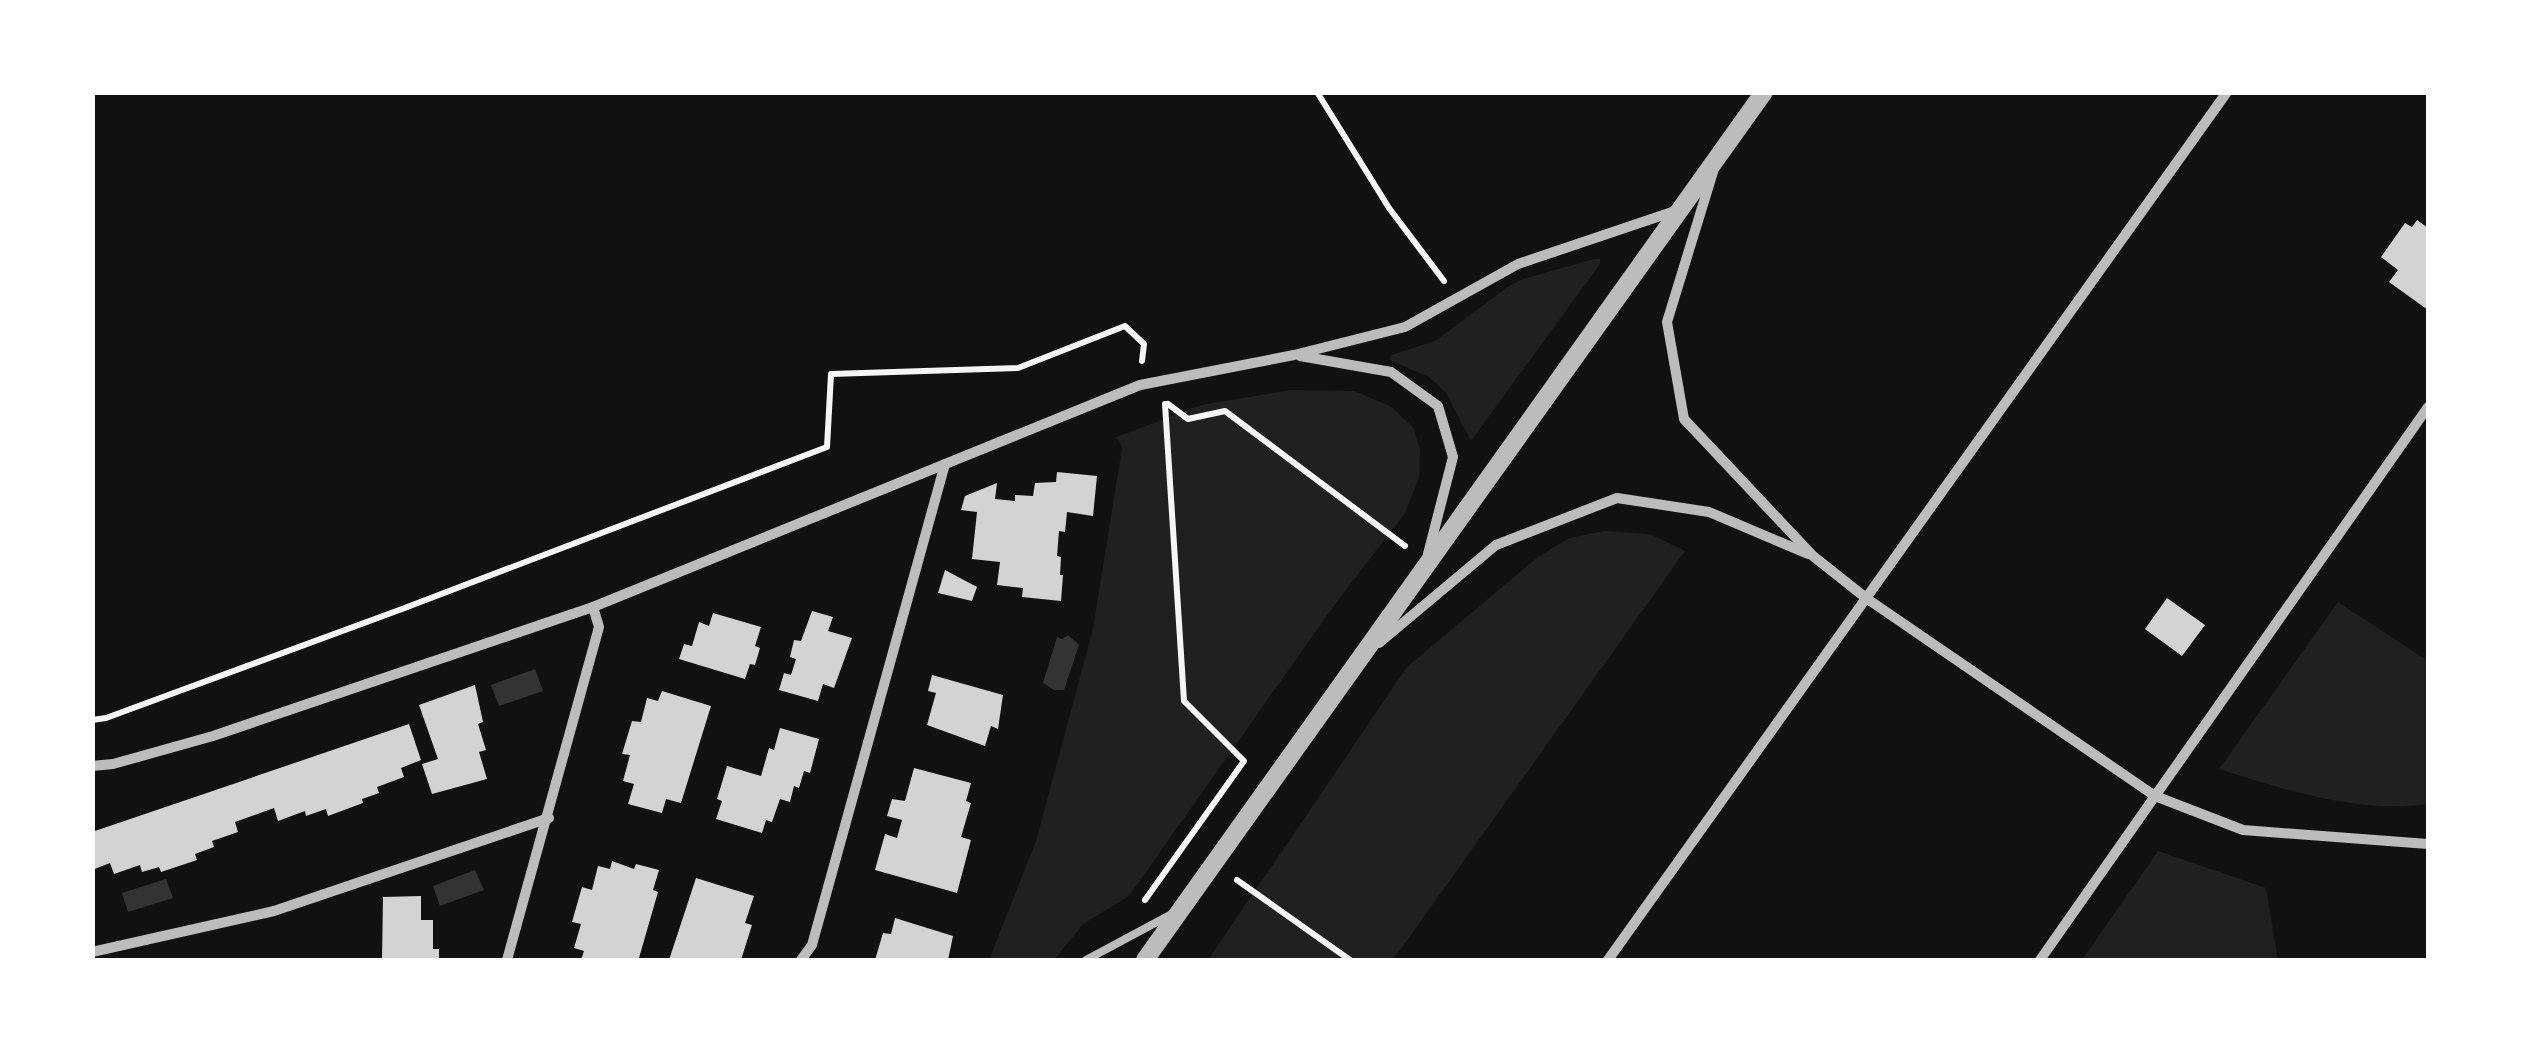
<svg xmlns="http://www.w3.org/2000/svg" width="2521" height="1053" font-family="Spectral,serif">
  <rect width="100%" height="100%" fill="#111"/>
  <g fill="#202020">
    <path d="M1594,259h6v5l-129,177 -25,-48 -17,-16 -40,-17 2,-5 44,-14 74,-55 14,-7z"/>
    <path d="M1291,390l63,1 36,15 23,21 7,23 -1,28 -14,35 -72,94 -204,289 -46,28 -29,36h-65l47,-119 57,-212 29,-181 -3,-8 -5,-2 87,-33z"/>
    <path d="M1605,531l45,3 35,17 -292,409h-185l199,-293 131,-110 31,-19z"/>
    <path d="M2338,602l90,59v143c-70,10 -143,-14 -209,-35z"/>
    <path d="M2158,851l108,37 12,72h-196z"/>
  </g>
  <g fill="#333">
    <path d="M1068,635l11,10 -15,45h-10l-11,-7 14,-46 5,2z"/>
    <path d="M535,669l8,22 -44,15 -8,-21z"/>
    <path d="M475,870l9,20 -44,16 -7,-20z"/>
    <path d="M166,879l7,19 -45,14 -6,-19z"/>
  </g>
  <g fill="#d3d3d3">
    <path d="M2417,220l11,8v82l-39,-28 9,-12 -17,-13 24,-34 7,4z"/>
    <path d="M1057,472l40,4 -4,40 -26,-4 -2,20 -6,-1 -2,25 4,1 -1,18h3l-2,26 -39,-4 1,-9 -26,-3 3,-23 -28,-3 5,-47 -16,-2 4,-14 32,-13 -2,16 20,2v-6l18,1 2,-13 21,-1z"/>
    <path d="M945,570l32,17 -5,14 -34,-8z"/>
    <path d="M2167,598l38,27 -23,31 -37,-27z"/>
    <path d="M812,611l21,6 -5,14 24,7 -18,50 -11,-4 -5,17 -39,-11 5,-17 7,2 5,-16 -6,-2 4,-17 7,1z"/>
    <path d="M713,613l48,14 -6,19 5,2 -5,17 -5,-1 -5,15 -66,-20 5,-15 8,2 7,-24 10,4z"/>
    <path d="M932,675l71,20 -5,34 -7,-3 -6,20 -58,-21 9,-32 -8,-2z"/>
    <path d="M475,685l8,37 -5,2 8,26 -7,2 8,27 -55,15 -10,-30 16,-5 -19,-54z"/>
    <path d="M662,691l49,15 -30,97 -15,-4 -4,14 -34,-9 6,-20 -11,-3 7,-26 -8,-1 10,-33 9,1 6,-24 11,3z"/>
    <path d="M409,724l12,36 -20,8 3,9 -27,10 2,6 -17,6 1,4 -35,13 -2,-7 -20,7 -1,-5 -27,10 -4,-13 -39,14 3,10 -26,9 2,6 -19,7 2,6 -36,12 -2,-5 -17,5 -2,-7 -26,9 -4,-11 -18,7v-38z"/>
    <path d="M780,728l39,11 -9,34 -6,-2 -5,17 -5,-2 -4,16 -10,-3 -8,23 -6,-2 -4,13 -46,-14 6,-18 -5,-2 10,-33 34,10 8,-28 5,2z"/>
    <path d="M914,768l57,15 -5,18 5,2 -10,34 10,3 -14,53 -82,-23 10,-36 12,4 5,-18 -15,-4 5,-17 13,2z"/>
    <path d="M612,861l22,8 2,-5 23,6 -6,20 5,2 -19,66 -58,2 3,-9 -10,-3 7,-24 -9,-2 10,-35 10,3 6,-24 12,3z"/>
    <path d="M696,878l58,18 -9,27 7,2 -11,35h-72z"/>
    <path d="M421,896v24h12v29h6v11h-57l1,-63z"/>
    <path d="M895,918l58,18 -5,24h-73l8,-27 8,1z"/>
  </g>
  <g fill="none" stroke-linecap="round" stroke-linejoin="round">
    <g stroke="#f5f5f5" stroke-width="6">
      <path d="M1317,92l72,116 55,73"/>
      <path d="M1168,404l20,15 37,-8 180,135"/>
      <path d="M92,720l14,-2 296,-109 425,-162 4,-73 187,-6 107,-42 19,18 -2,17"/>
      <path d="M1237,880l113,80"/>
      <path d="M1145,900l99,-139 -60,-60 -19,-297"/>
    </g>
    <path stroke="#bcbcbc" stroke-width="8" d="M1086,960l84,-45"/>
    <g stroke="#bcbcbc" stroke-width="10">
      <path d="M1713,172l-46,150 17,97 129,137 53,42 289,198 88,34 185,14"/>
      <path d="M1300,356l91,16 47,34 15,51 -25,97"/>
      <path d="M1379,643l117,-98 121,-47 92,14 99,42"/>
      <path d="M92,766l21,-2 100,-28 380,-129 547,-222 154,-30 111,-28 113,-63 160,-54"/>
      <path d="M92,952l182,-41 275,-93"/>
      <path d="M507,960l92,-333 -6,-20"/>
      <path d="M801,960l11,-15 133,-481"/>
      <path d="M1608,960l619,-868"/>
      <path d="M2040,960l388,-553"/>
    </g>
    <path stroke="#bcbcbc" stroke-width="18" d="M1145,960c207,-289 411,-579 619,-868"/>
  </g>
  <rect width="2521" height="1053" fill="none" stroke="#ffffff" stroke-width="190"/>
</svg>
